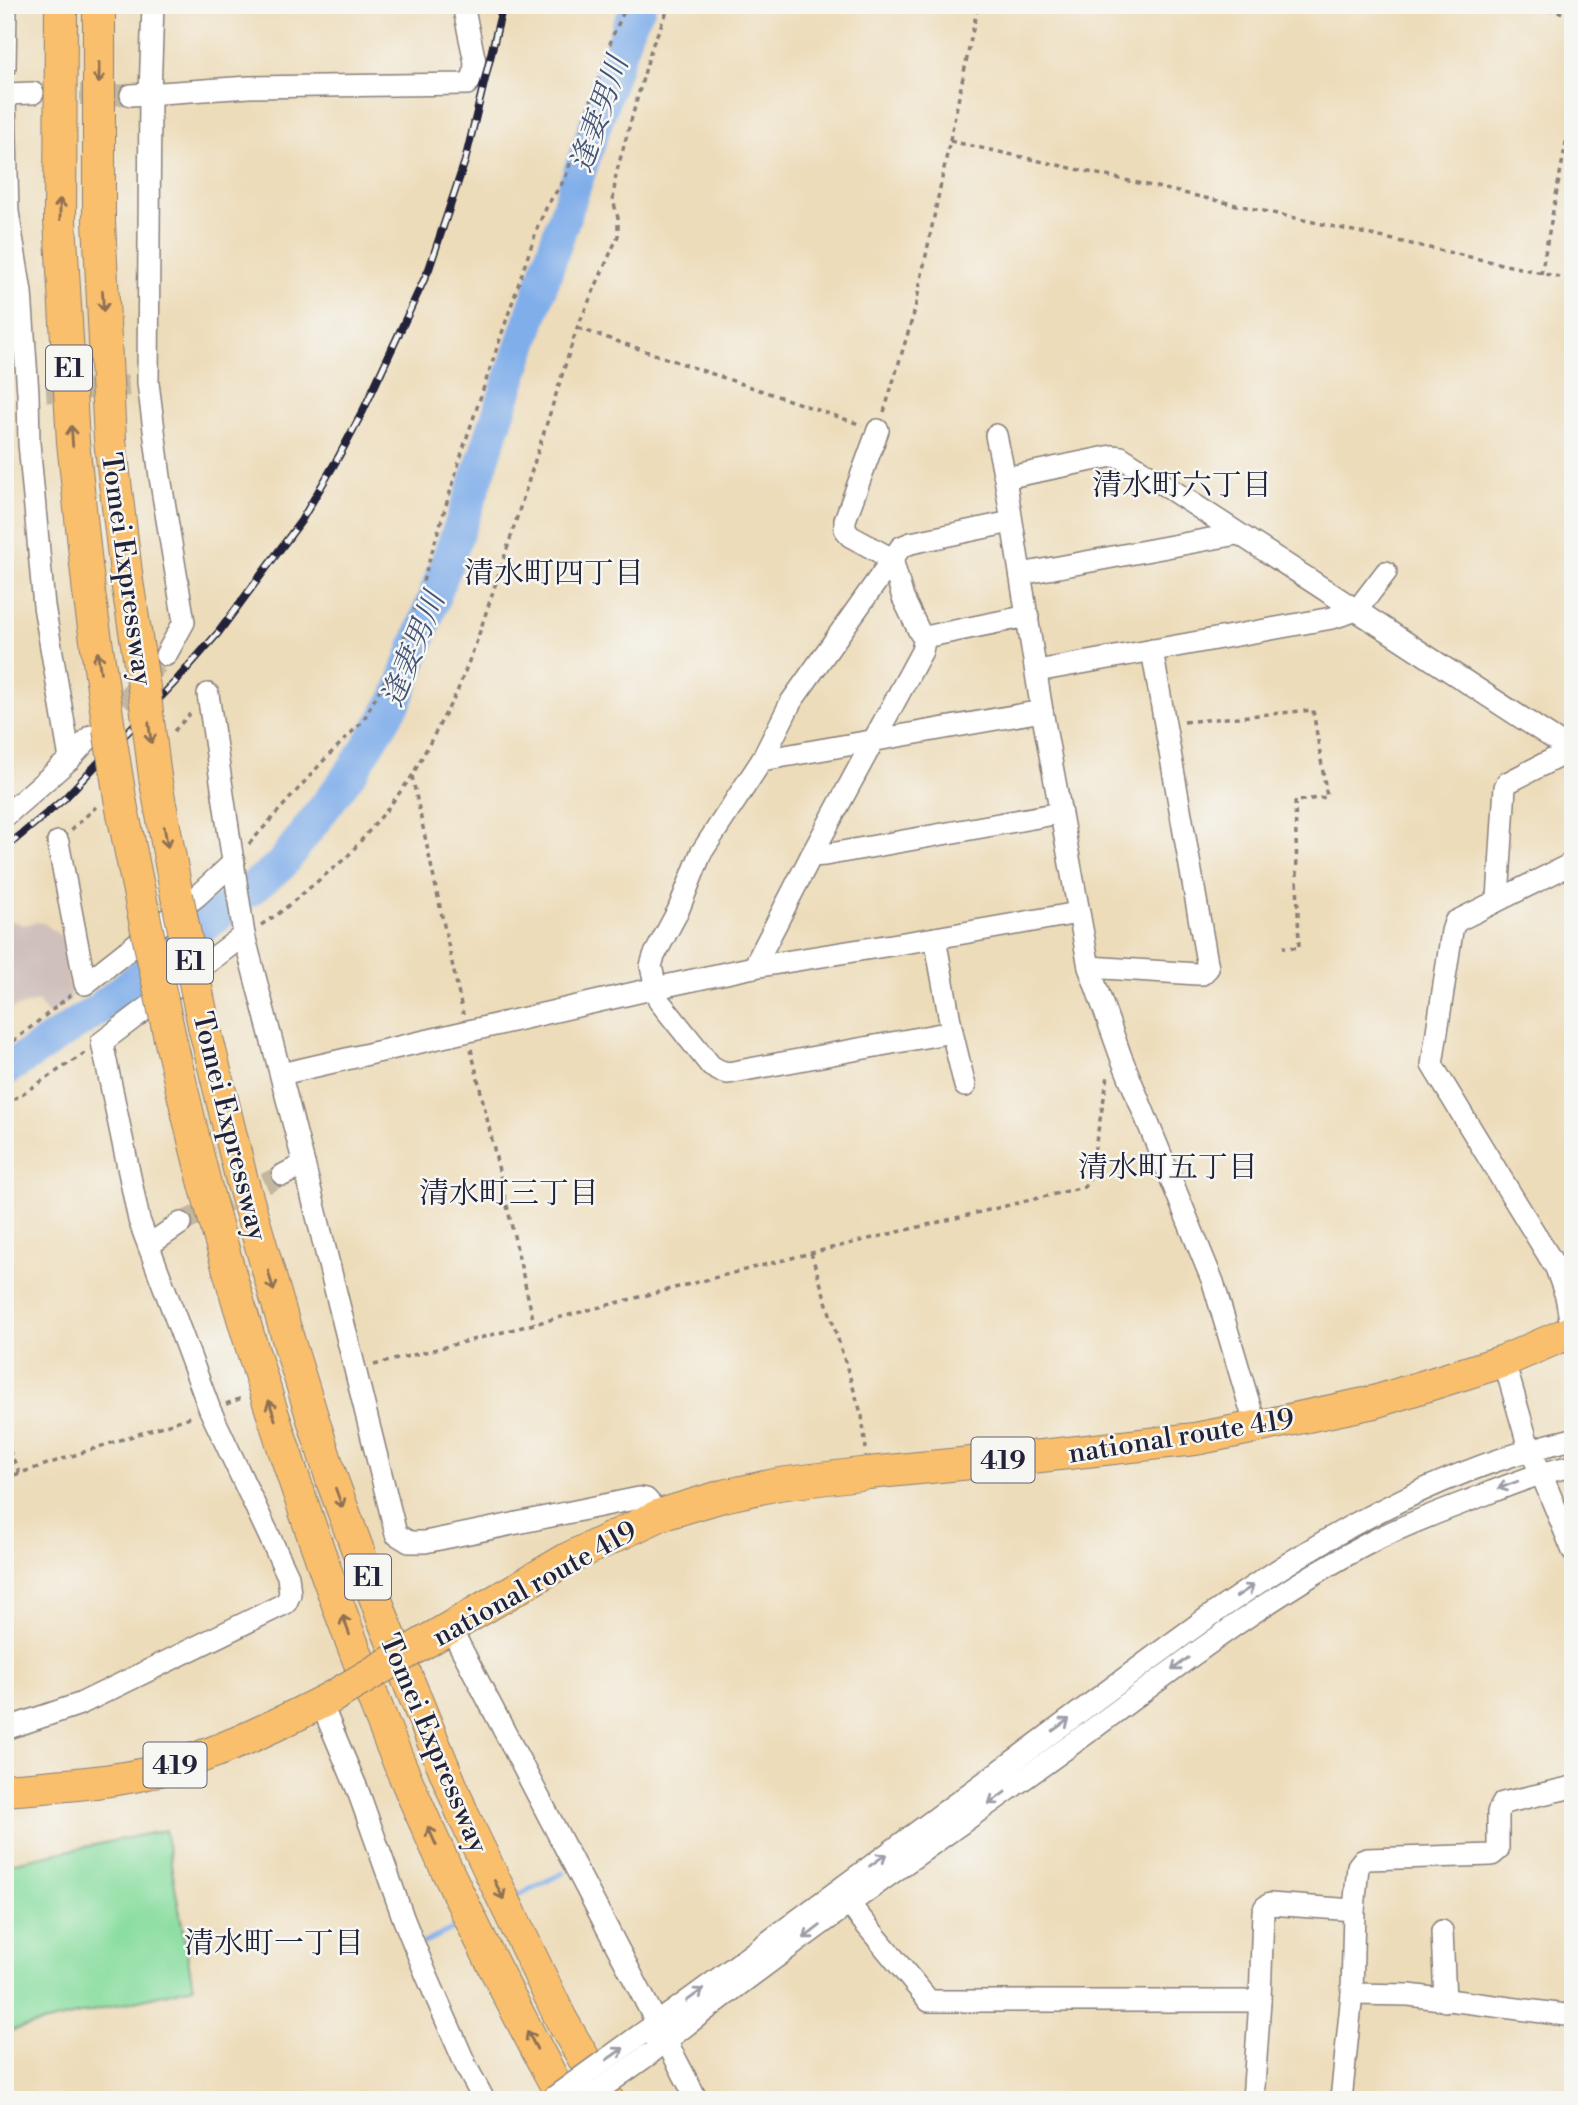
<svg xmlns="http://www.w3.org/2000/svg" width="1578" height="2105" font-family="'Libre Bodoni','Noto Serif JP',serif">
  <rect width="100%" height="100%" fill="#f6f6f2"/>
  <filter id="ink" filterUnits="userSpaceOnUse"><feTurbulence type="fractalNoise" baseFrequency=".0143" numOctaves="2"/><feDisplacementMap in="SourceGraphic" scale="14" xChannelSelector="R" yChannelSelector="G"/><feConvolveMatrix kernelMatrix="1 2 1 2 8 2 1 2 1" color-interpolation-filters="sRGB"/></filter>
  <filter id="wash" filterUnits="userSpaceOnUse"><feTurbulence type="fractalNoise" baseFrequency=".00686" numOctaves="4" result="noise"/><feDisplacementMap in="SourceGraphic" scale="28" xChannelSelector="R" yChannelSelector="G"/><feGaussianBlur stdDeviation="1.57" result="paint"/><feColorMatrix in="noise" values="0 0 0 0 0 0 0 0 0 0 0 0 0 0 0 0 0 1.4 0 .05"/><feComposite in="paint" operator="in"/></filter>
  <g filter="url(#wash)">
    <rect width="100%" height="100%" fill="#eddcb9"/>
    <path fill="#cfc0bb" d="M5,918l19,7 12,-3 8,1 19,15 8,62 -23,15 -10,-14 -33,10z"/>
    <path fill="#88dd9f" stroke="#55806d" stroke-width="2" d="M165,1830l28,157 -188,45v-168z"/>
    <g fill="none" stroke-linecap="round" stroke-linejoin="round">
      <g stroke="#80aeea" stroke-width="5">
        <path d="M514,1897l49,-24"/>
        <path d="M424,1943l38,-19"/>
      </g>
      <path stroke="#80aeea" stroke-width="33" d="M5,1070l94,-61 182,-144 73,-97 43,-69 74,-203 157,-469 12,-22"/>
    </g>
  </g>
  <g filter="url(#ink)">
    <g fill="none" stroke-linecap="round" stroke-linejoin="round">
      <g stroke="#c4b7a0" stroke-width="21" stroke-dasharray="21 10" stroke-linecap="butt">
        <path d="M49,94l82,1"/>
        <path d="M46,392l93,-7"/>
        <path d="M101,725l65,-70"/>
        <path d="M181,1223l102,-48"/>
      </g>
      <g stroke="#887f7a" stroke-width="24">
        <g id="minor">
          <path d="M153,5l-3,89 -2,289 12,94 24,145 -18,33"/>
          <path d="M5,67l1,-62"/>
          <path d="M5,94l28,-1"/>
          <path d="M131,95l118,-8 218,-3 7,-8 1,-14 -12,-57"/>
          <path d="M5,100l3,112 13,80 7,101 1,50 15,163 26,153"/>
          <path d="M996,435l9,43"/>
          <path d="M1021,574l216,-40"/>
          <path d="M925,637l103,-21"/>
          <path d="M1037,671l295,-53 25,-8 29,-38"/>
          <path d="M208,694l36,241 60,229 92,370 13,8h16l214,-44 7,1 14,16"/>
          <path d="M762,760l280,-49"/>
          <path d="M5,816l65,-57 21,-23"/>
          <path d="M58,842l27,142 112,-88 37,-34"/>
          <path d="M811,856l14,-1 235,-42"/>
          <path d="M1498,899l7,-112 2,-4 66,-34"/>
          <path d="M935,938l17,94 13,54"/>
          <path d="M754,967l57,-111 111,-205 3,-14 -5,-4 -17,-35 -11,-39 -42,-23 -5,-7v-9l33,-90"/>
          <path d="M1089,967l108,7h5l6,-6 -56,-318"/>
          <path d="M952,1032l-224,41 -8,-2 -9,-5 -52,-65 -8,-35 3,-10 24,-45 23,-58 61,-93 29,-58 110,-155 10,-4 100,-21"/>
          <path d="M281,1074l375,-86 98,-21 181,-29 143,-25"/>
          <path d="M283,1175l21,-11"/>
          <path d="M149,1245l32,-22"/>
          <path d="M1572,1331l-6,-35 -10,-28 -124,-203 20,-134 3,-9 118,-59"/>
          <path d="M1504,1361l25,87 12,25 32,78"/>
          <path d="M1256,1427l-43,-145 -92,-225 -32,-90 -47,-256 -37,-233 107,-22 9,1 450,293"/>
          <path d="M451,1629l246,471"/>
          <path d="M321,1703l37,88 46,129 22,54 41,94 17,32"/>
          <path d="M5,1729l75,-25 206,-101 4,-9 -2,-18 -78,-166 -71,-190 -37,-178 142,-107"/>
          <path d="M849,1904l80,97h331"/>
          <path d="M1442,1931l3,70"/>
          <path d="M1352,1994l57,1 164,21"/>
          <path d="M640,2035c62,-43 123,-90 185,-135 83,-61 166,-122 248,-183 155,-116 307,-235 500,-278"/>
          <path d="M648,2055c129,-102 264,-196 398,-292 106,-76 208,-160 325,-221 33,-17 68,-30 102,-43 34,-13 64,-26 100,-33"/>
          <path d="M1253,2100l7,-99 3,-89 2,-5 5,-3 84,6"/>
          <path d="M1341,2100l11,-106 2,-84 4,-44 4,-5 5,-2 125,-4 6,-5v-38l5,-9 70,-16"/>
        </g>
      </g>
      <g stroke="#887f7a" stroke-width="34">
        <g id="highway">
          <path d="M61,5l-1,215 13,222 16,151 20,136"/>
          <path d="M99,5v217l11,218 17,141 17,107"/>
          <path d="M155,777l22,119"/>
          <path d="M121,804l22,107"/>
          <path d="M204,1026l37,151 50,172 42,134 52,141 79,193 97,202 47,81"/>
          <path d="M170,1038c12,50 23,101 36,150 51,189 113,376 186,558 50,121 109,238 172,354"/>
          <path d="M427,1641l142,-83 91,-43 63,-19 56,-12 89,-11 164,-16 163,-18 61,-12 118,-25 130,-41 69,-30"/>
          <path d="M5,1790c46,-4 94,-6 139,-16 67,-16 127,-46 188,-77"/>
        </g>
      </g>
      <g stroke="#887f7a" stroke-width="3.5" stroke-dasharray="5 5" stroke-linecap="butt">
        <path d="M1528,5l45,10"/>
        <path d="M950,141l623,139"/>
        <path d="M1541,274l32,-168"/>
        <path d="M578,328l284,97"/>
        <path d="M884,412l30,-99 64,-308"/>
        <path d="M1184,722l129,-12 14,87 -32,4 4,147 -16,-1"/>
        <path d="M174,731l16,-17"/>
        <path d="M412,776l51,238"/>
        <path d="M71,830l25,-23"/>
        <path d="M249,844l76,-85 38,-38 31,-58 17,-42 53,-175 74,-220 10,-22 17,-25 48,-144 14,-30"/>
        <path d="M261,925l17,-11 69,-57 39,-46 26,-35 45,-84 19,-49 30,-91 71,-224 41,-92v-18l-5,-18 3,-26 36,-128 18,-41"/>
        <path d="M5,1048l67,-54"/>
        <path d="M471,1049l63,274"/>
        <path d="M5,1105l80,-52"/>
        <path d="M811,1253l51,163 4,33"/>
        <path d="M374,1365l437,-112 273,-66 5,-7 19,-104"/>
        <path d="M226,1404l16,-6"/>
        <path d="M5,1441l15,33"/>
        <path d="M5,1478l188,-62"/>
      </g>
      <use href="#minor" stroke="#fff" stroke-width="21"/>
      <use href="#highway" stroke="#f9bf6c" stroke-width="32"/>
      <g stroke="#22223b" stroke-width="8">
        <path id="rail" d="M5,848l59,-49 111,-117 43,-49 83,-112 38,-65 24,-45 66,-142 36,-108 38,-156"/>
      </g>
      <use href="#rail" stroke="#f6f6f2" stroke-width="5" stroke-dasharray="16" stroke-linecap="butt"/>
      <g stroke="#887f7a" stroke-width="24" stroke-linecap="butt">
        <g id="minor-bridge">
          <path d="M550,2100l90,-65"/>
          <path d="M585,2100l63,-45"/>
        </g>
      </g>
      <g stroke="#887f7a" stroke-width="34" stroke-linecap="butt">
        <g id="highway-bridge">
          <path d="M144,688l11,89"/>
          <path d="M109,729l12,75"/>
          <path d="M177,896l27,130"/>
          <path d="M143,911l27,127"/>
          <path d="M332,1697l95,-56"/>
        </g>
      </g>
      <use href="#minor-bridge" stroke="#fff" stroke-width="21"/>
      <use href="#highway-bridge" stroke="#f9bf6c" stroke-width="32"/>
    </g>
    <defs><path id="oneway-shaft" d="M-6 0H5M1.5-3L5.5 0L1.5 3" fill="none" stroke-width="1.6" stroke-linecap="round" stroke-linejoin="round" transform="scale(1.75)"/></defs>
    <g stroke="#8e7054">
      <use href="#oneway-shaft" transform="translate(99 73) rotate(90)"/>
      <use href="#oneway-shaft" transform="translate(60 209) rotate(-90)"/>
      <use href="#oneway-shaft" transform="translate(103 301) rotate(87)"/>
      <use href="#oneway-shaft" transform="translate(72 436) rotate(-94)"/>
      <use href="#oneway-shaft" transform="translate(99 662) rotate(-98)"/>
      <use href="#oneway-shaft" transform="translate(150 733) rotate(83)"/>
      <use href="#oneway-shaft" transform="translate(166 837) rotate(80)"/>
      <use href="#oneway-shaft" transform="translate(271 1281) rotate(74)"/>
      <use href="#oneway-shaft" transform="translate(272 1410) rotate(-108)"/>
      <use href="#oneway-shaft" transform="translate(339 1498) rotate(70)"/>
      <use href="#oneway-shaft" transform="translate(346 1625) rotate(-110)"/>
      <use href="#oneway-shaft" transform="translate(432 1836) rotate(-114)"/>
      <use href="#oneway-shaft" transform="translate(499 1890) rotate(64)"/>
      <use href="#oneway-shaft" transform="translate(532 2040) rotate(-118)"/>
    </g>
    <g stroke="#9c9ca7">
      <use href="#oneway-shaft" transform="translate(1508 1485) rotate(159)"/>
      <use href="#oneway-shaft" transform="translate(1245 1591) rotate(-33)"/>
      <use href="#oneway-shaft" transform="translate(1180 1664) rotate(143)"/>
      <use href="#oneway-shaft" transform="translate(1061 1725) rotate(-36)"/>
      <use href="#oneway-shaft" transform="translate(997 1798) rotate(144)"/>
      <use href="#oneway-shaft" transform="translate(878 1860) rotate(-36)"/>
      <use href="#oneway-shaft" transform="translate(812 1932) rotate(143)"/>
      <use href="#oneway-shaft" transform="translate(695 1995) rotate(-36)"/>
      <use href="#oneway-shaft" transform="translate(615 2054) rotate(-35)"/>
    </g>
  </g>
  <g text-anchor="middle" stroke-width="5" stroke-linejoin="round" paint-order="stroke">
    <g fill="#f6f6f2" stroke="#626272" stroke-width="2">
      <rect x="46" y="345.5" width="46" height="45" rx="5"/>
      <rect x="167" y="938.5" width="46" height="45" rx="5"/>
      <rect x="971.5" y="1437.5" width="63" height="45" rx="5"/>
      <rect x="345" y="1554.5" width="46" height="45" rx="5"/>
      <rect x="143.5" y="1742.5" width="63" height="45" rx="5"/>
    </g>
    <g font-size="26" font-weight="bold" fill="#22223b">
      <text x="69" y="377">E1</text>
      <text x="190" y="970">E1</text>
      <text x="1003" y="1469">419</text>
      <text x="368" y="1586">E1</text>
      <text x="175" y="1774">419</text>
    </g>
    <g font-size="28" fill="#22223b" stroke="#f6f6f2">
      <text transform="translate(128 569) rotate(82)" y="10">Tomei Expressway</text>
      <text transform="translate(231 1126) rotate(76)" y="10">Tomei Expressway</text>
      <text transform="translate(1181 1435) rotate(-9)" y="10">national route 419</text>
      <text transform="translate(534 1583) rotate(-29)" y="10">national route 419</text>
      <text transform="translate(435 1743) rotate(67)" y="10">Tomei Expressway</text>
    </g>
    <g font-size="30" font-style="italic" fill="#435378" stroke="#f6f6f2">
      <text transform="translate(599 114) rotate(-71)" y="10">逢妻男川</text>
      <text transform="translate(413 649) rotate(-68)" y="10">逢妻男川</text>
    </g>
    <g font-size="30" fill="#22223b" stroke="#f6f6f2">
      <text x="1182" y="495">清水町六丁目</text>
      <text x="554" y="583">清水町四丁目</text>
      <text x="1168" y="1177">清水町五丁目</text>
      <text x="509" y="1203">清水町三丁目</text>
      <text x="274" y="1953">清水町一丁目</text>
    </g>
  </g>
  <rect width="1578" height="2105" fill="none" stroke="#f6f6f2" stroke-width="28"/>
</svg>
